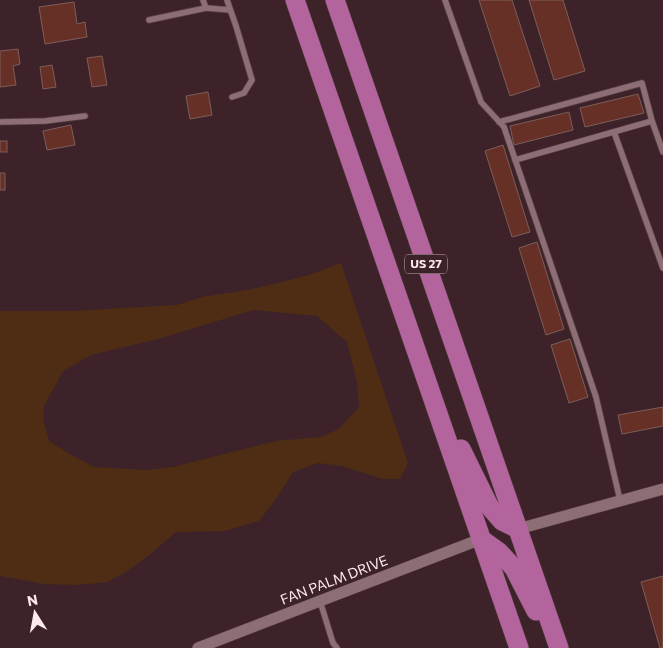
<svg xmlns="http://www.w3.org/2000/svg" width="663" height="648" font-family="Commissioner,sans-serif">
  <rect width="100%" height="100%" fill="#3d2329"/>
  <path fill="#4e2d14" fill-rule="evenodd" d="M341,263l67,200 -8,16h-17l-41,-13 -24,-3 -25,9 -15,24 -19,25 -35,10 -48,1 -29,25 -23,16 -17,9 -29,3 -34,-1 -44,-8v-265h72l105,-6 25,-8 45,-7 39,-9 23,-6zM253,310l64,6 30,26 10,40 2,25 -20,22 -18,8 -45,4 -103,26 -27,3 -52,-3 -21,-11 -24,-15 -6,-22 1,-13 19,-35 28,-16 71,-17z"/>
  <g fill="#663027" stroke="#7c5e59">
    <path d="M479,0h33l28,86 -30,10z"/>
    <path d="M529,0h34l22,71 -31,9z"/>
    <path d="M74,2l3,22 8,-2 2,15 -42,7 -6,-37z"/>
    <path d="M18,49l2,15 -7,2 3,19 -16,2v-36z"/>
    <path d="M102,56l5,29 -15,2 -5,-29z"/>
    <path d="M52,65l4,22 -13,2 -3,-22z"/>
    <path d="M208,92l4,23 -22,4 -4,-23z"/>
    <path d="M638,94l6,19 -59,14 -5,-19z"/>
    <path d="M569,112l4,18 -59,15 -4,-19z"/>
    <path d="M71,125l4,20 -28,5 -4,-19z"/>
    <rect x="0" y="141" width="7" height="11"/>
    <path d="M503,145l27,87 -18,5 -27,-86z"/>
    <rect x="0" y="173" width="5" height="17"/>
    <path d="M537,242l27,87 -18,6 -27,-87z"/>
    <path d="M570,339l18,58 -19,6 -18,-58z"/>
    <path d="M663,407v19l-41,8 -4,-19z"/>
    <path d="M663,576v72h-3l-19,-66z"/>
  </g>
  <g fill="none" stroke-linecap="round" stroke-linejoin="round">
    <g stroke="#574147" stroke-width="7">
      <g id="service">
        <path d="M203,0l3,8 24,2"/>
        <path d="M227,0l9,26 16,54 -8,13 -12,4"/>
        <path d="M445,0l36,102 23,25 92,270 24,103"/>
        <path d="M149,20l57,-12"/>
        <path d="M0,122l45,-1 40,-5"/>
        <path d="M499,122l143,-39 10,38 11,31"/>
        <path d="M614,132l49,136"/>
        <path d="M515,160l137,-39"/>
        <path d="M320,601l13,42 4,5"/>
      </g>
    </g>
    <g stroke="#574147" stroke-width="12">
      <g id="minor">
        <path d="M518,529l145,-40"/>
        <path d="M198,648l283,-109"/>
      </g>
    </g>
    <g stroke="#574147" stroke-width="20">
      <g id="trunk">
        <path d="M295,0l224,648"/>
        <path d="M335,0l224,648"/>
        <path d="M461,449l28,57 13,15 16,8"/>
        <path d="M481,539l18,13 15,16 22,43"/>
      </g>
    </g>
    <use href="#service" stroke="#8e6e75" stroke-width="5.5"/>
    <use href="#minor" stroke="#8e6e75" stroke-width="11"/>
    <use href="#trunk" stroke="#b4649c" stroke-width="19"/>
  </g>
  <g text-anchor="middle" stroke-width="5" stroke-linejoin="round" paint-order="stroke">
    <rect fill="#3d2329" stroke="#c3aeb3" stroke-width="1" x="405" y="254.5" width="42" height="19" rx="4"/>
    <g font-size="12" font-weight="bold" fill="#fdeaee">
      <text x="426" y="268">US 27</text>
    </g>
    <g font-size="14" fill="#fdeaee" stroke="#3d2329">
      <text transform="translate(334 580) rotate(-21)" y="5">FAN PALM DRIVE</text>
    </g>
  </g>
  <g transform="translate(35 613) rotate(349)" stroke="#3d2329" stroke-width="4" paint-order="stroke">
  <path d="M0-4L9 19L0 12L-9 19Z" fill="#fdeaee"/>
  <text y="-8" font-size="14" font-weight="bold" text-anchor="middle" fill="#fdeaee">N</text>
  </g>
</svg>
